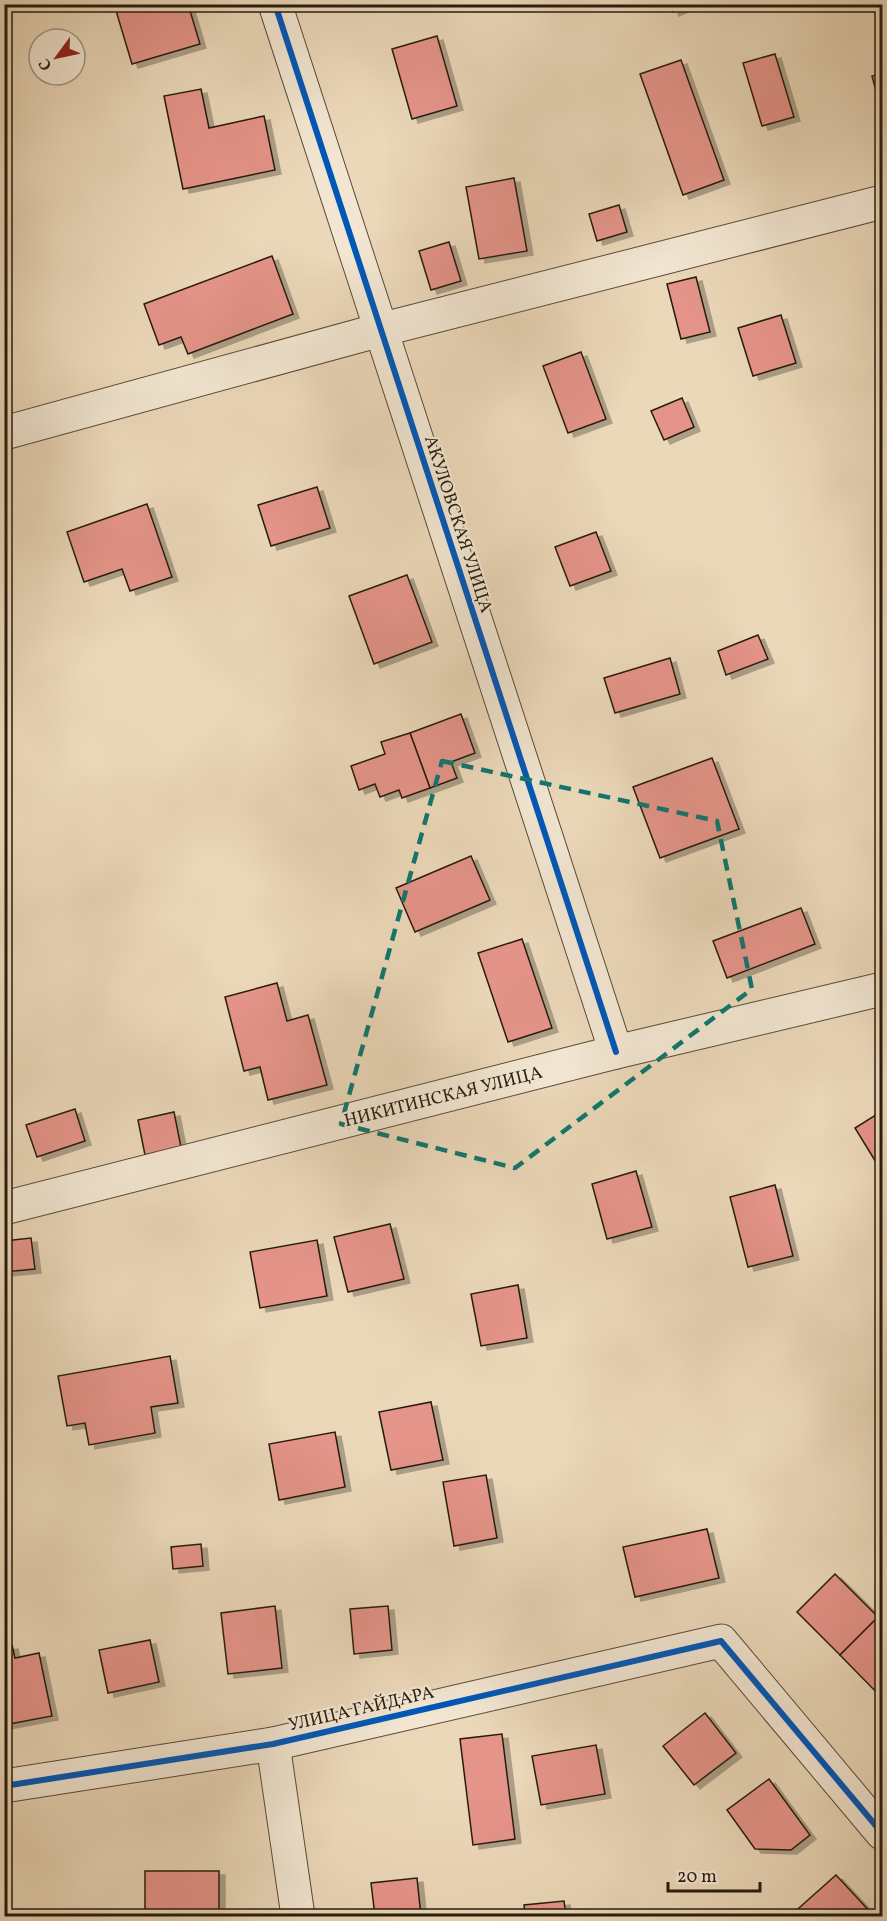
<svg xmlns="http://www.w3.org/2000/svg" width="887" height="1921" font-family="Vollkorn,serif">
  <defs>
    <filter id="shadow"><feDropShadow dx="6" dy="4" stdDeviation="0" flood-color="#0004"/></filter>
  </defs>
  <rect width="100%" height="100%" fill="#ebd8b9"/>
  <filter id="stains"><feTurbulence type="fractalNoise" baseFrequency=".00333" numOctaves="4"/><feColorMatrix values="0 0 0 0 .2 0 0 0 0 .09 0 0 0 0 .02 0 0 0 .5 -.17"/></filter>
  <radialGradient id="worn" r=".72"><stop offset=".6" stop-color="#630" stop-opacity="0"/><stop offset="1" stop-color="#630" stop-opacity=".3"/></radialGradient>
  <g fill="#e59489" stroke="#271c0e" stroke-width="1.5" filter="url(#shadow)">
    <path d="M114,4h74l12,40 -68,20z"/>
    <path d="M670,4h22l-19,8z"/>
    <path d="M437,36l20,70 -45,13 -20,-70z"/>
    <path d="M775,54l19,63 -32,9 -19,-63z"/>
    <path d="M681,60l43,120 -41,15 -43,-121z"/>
    <path d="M882,74v40l-10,-38z"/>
    <path d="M201,89l8,39 55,-12 11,54 -92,19 -19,-93z"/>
    <path d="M514,178l13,73 -48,8 -13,-72z"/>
    <path d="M619,205l8,27 -30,9 -8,-27z"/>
    <path d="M449,242l12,39 -30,9 -12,-39z"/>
    <path d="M272,256l21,58 -105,40 -7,-17 -22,8 -15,-41z"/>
    <path d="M696,277l14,55 -29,7 -14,-55z"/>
    <path d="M781,315l15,48 -43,13 -15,-48z"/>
    <path d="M581,352l25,67 -38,14 -25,-67z"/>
    <path d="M682,398l12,29 -30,13 -13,-29z"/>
    <path d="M317,487l13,41 -59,18 -13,-41z"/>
    <path d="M147,504l25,73 -42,14 -8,-22 -38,13 -17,-50z"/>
    <path d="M596,532l15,39 -41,15 -15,-39z"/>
    <path d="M407,575l25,67 -58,22 -25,-68z"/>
    <path d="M758,635l10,24 -42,16 -8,-24z"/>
    <path d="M670,658l10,36 -65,19 -11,-35z"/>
    <path d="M461,714l14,39 -24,9 6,16 -27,10 -20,-55z"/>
    <path d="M410,733l20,55 -28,10 -3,-8 -19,7 -5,-13 -16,6 -8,-24 34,-12 -4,-12z"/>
    <path d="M712,758l27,71 -79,29 -27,-71z"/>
    <path d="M471,856l19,44 -75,32 -19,-44z"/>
    <path d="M801,908l14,36 -88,34 -14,-37z"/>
    <path d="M522,939l30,89 -44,14 -30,-89z"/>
    <path d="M277,983l10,38 21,-6 19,70 -59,15 -8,-33 -16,4 -19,-74z"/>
    <path d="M75,1109l10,32 -48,16 -11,-32z"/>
    <path d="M882,1111v61l-27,-44z"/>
    <path d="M174,1112l7,35 -36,8 -7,-35z"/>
    <path d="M636,1171l16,56 -45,12 -15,-55z"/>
    <path d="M775,1185l18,71 -45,11 -18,-70z"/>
    <path d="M390,1224l14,55 -56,13 -14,-55z"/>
    <path d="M31,1238l4,31 -31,3v-31z"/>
    <path d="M317,1240l10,56 -67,12 -10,-56z"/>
    <path d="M518,1285l9,53 -46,8 -10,-52z"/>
    <path d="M170,1356l8,47 -27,4 4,26 -66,12 -4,-22 -18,3 -9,-50z"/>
    <path d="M431,1402l12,58 -52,10 -12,-58z"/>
    <path d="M335,1432l10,55 -66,13 -10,-56z"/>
    <path d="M486,1475l11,63 -43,8 -11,-64z"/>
    <path d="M707,1529l12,49 -84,19 -12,-50z"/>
    <path d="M201,1544l2,22 -30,3 -2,-22z"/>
    <path d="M835,1574l43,43 -38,38 -43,-43z"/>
    <path d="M275,1606l7,62 -54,6 -7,-61z"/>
    <path d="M388,1606l4,44 -38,4 -4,-45z"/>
    <path d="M878,1617l4,5v76l-42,-43z"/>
    <path d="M150,1640l9,42 -51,11 -9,-43z"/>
    <path d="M12,1645l3,13 24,-5 13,63 -48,9v-79z"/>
    <path d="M705,1713l31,40 -42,32 -31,-39z"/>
    <path d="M502,1734l13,105 -42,6 -13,-106z"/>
    <path d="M596,1745l9,49 -64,11 -9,-49z"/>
    <path d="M769,1779l41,56 -19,15 -36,-1 -28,-39z"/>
    <rect x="145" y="1871" width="74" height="45"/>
    <path d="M836,1875l38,41h-84z"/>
    <path d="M417,1878l4,38h-46l-4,-33z"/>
    <path d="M564,1901l2,15h-41l-1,-11z"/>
  </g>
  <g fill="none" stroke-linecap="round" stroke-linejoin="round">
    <g stroke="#584b39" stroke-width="35">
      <g id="minor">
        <path d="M275,4l341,1048"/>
        <path d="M4,433l376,-103 502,-128"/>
        <path d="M4,1208l612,-156 266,-63"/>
        <path d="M273,1744l25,172"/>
        <path d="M4,1786l269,-42 448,-103 161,192"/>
      </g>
    </g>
    <use href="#minor" stroke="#f2e6d2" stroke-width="33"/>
    <g stroke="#f2e6d2" stroke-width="10">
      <g id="cycleway">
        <path d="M275,4l341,1048"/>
        <path d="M4,1786l269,-42 448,-103 161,192"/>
      </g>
    </g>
    <use href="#cycleway" stroke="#0057b8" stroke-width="6"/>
  </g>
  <path fill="none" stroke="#0f766e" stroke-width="4.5" stroke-dasharray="12 8" stroke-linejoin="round" d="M442,761l275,60 35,168 -237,179 -174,-44z"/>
  <g text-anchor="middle" stroke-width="4.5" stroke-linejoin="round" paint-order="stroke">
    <g font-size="18" fill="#271c0e" stroke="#f2e6d2">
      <text transform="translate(459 524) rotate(72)" y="6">АКУЛОВСКАЯ УЛИЦА</text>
      <text transform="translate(443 1096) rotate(-14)" y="6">НИКИТИНСКАЯ УЛИЦА</text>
      <text transform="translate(361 1708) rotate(-13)" y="6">УЛИЦА ГАЙДАРА</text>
    </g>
  </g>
  <rect width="887" height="1921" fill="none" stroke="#ebd8b9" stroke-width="24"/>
  <rect x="6" y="6" width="875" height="1909" fill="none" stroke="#271c0e" stroke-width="3"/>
  <rect x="12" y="12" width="863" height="1897" fill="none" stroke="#271c0e" stroke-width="1.5"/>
  <g transform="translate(57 57) rotate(237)"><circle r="28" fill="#f2e6d2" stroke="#a19584" stroke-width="1.5"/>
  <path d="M0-4.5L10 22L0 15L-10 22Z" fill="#8f2418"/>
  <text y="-9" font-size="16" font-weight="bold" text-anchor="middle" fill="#271c0e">С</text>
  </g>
  <path d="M668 1882v9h92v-9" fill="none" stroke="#271c0e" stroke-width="3"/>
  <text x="677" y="1882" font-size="18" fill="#271c0e" stroke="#f2e6d2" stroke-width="4.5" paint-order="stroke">20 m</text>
  <rect width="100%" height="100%" filter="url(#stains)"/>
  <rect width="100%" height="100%" fill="url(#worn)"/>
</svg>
